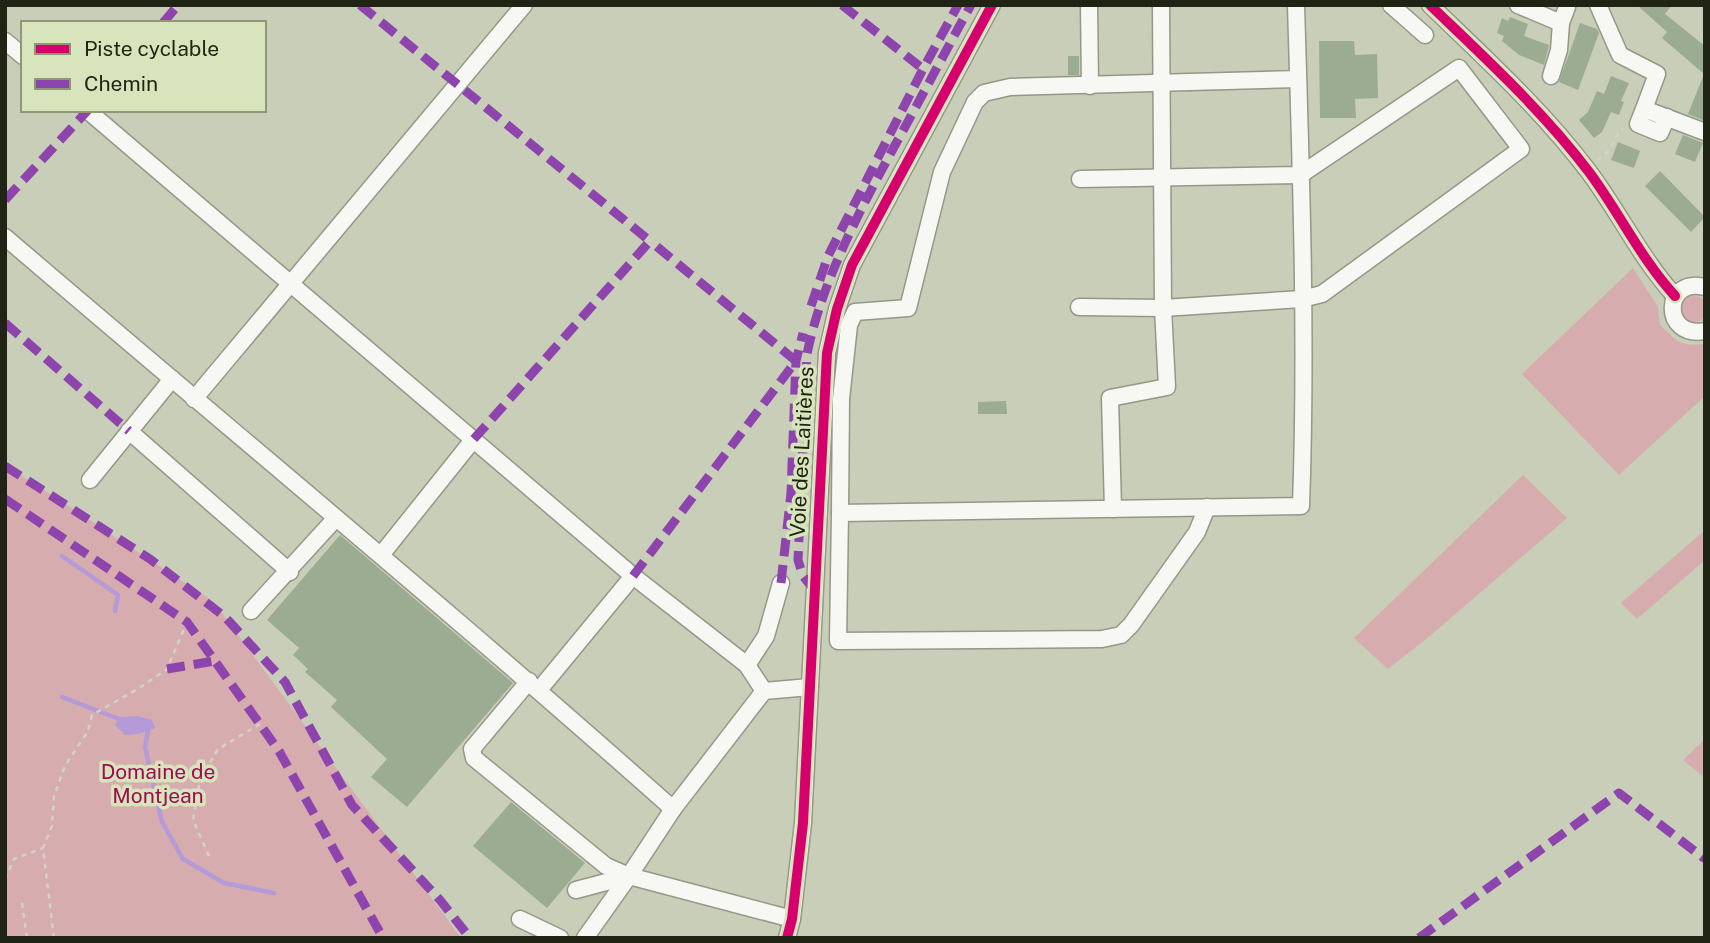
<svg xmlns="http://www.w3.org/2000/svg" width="1710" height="943" font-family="'Public Sans',sans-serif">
  <rect width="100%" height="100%" fill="#c8ceb8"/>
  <g fill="#d6acaf">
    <path d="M1633,268l25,39 2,18c19,18 19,21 45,19v52l-86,79 -97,-101z"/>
    <circle cx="1694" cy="309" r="13"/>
    <path d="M5,467l27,15 182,120 247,336h-456z"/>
    <path d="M1523,475l44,43 -136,117 -43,34 -34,-31z"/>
    <path d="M1705,530v30l-68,59 -16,-16z"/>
    <path d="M1705,739v39l-22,-18z"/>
  </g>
  <path fill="#b49ad8" d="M138,716l14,4 3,8 -17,6 -13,1 -10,-10 5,-8z"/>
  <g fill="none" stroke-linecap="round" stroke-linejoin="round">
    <g stroke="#b49ad8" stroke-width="4.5">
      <path d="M62,556l56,39 -3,16"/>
      <path d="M62,697l57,22"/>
      <path d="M148,731l-3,16 17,75 21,37 41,24 50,10"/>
    </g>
  </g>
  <g fill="#9bac92">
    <path d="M1637,5h35l-7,9 40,32v69l-2,5 -15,-6 16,-40 -42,-36 5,-6z"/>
    <path d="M1510,17l18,7 -4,12 25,9 -5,20 -25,-10 -17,-14 2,-5 -7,-3 5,-15 6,3z"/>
    <path d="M1580,23l17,6 2,4 -21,57 -19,-8z"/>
    <path d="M1319,41h35l1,14 22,-1 1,44 -23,1 1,19h-36z"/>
    <rect x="1068" y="56" width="11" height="19"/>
    <path d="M1611,76l18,7 -8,18 3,1 -5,13 -8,-3 -9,20 -8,6 -15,-18 9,-8 9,-21 7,3z"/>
    <path d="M1683,135l20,8 -8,19 -20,-8z"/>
    <path d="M1618,142l22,9 -6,17 -23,-8z"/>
    <path d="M1660,171l45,46 -14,15 -46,-46z"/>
    <path d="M1006,401l1,13h-29v-12z"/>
    <path d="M340,535l173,148 -106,124 -36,-30 16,-18 -56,-52 6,-7 -32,-28 3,-3 -15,-14 6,-7 -32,-28z"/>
    <path d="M511,802l74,61 -38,45 -74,-62z"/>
  </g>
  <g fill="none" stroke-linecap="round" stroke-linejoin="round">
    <g stroke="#939887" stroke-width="19">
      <g id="minor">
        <path d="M1089,5l1,81"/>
        <path d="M1296,5c5,167 11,334 5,501l-461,7 1,-114 8,-74 6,-13 53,-4 34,-136 33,-70 9,-9 26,-6 288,-8"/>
        <path d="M1391,5l34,30"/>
        <path d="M1430,5c55,53 113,106 159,167 30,40 52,87 86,124"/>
        <path d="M1518,5l43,18 6,-16"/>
        <path d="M1598,5l22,50 37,19 -13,35 61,23"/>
        <path d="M5,41l18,15"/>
        <path d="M1551,76l8,-26 2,-27"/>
        <path d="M1644,109l-6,15 22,9 7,-16"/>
        <path d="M87,110l546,466 114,89 17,26"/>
        <path d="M5,237c223,191 449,377 668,572l91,-118 46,-4"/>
        <path d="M1705,287c-42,-11 -44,52 0,44"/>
        <path d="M1079,307l84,1 139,-9 20,-5 199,-145 -62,-81 -159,107 -220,4"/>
        <path d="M194,399l330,-394"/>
        <path d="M129,431l161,141"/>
        <path d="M90,480l82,-101"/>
        <path d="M1113,509l-3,-111 57,-11 -4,-79 -2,-303"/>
        <path d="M840,513l-2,128 264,-2 19,-4 10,-10 66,-93 10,-25"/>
        <path d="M381,555l92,-115"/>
        <path d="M251,611l85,-93"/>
        <path d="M747,665l19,-29 15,-53"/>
        <path d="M529,681l-57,68 2,9 132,108 23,10 163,43"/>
        <path d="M539,690l94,-114"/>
        <path d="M576,890l53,-14"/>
        <path d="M520,919l40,19"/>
        <path d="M585,938l44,-62 44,-67"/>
        <path d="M787,938l5,-19 11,-96 24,-470 10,-44 15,-44 140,-260"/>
      </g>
    </g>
    <g stroke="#d0d2cc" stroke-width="2.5" stroke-dasharray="5 5" stroke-linecap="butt">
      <path d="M1597,160l13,-10 10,-20 3,-1"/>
      <path d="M209,856l-16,-36 7,-40 18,-31 42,-25"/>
      <path d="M5,879l9,-20 29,-11"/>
      <path d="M22,903l5,35"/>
      <path d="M54,938l-11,-90 9,-22 2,-30 11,-30 23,-35 4,-16 49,-28 26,-18 20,-47"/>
    </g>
    <use href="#minor" stroke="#f7f8f4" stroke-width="16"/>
    <g stroke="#8e44ad" stroke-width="9" stroke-dasharray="18 9" stroke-linecap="butt">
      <path d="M360,5l290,236 -177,199"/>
      <path d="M842,5l81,64"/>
      <path d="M163,23l15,-18"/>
      <path d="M5,200l83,-90"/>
      <path d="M811,306l17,-50 95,-187 35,-64"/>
      <path d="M5,323l124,108"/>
      <path d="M5,466l145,93 75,58 60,65 67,123 88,95 30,38"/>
      <path d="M5,499l182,123 92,129 104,187"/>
      <path d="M633,576l163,-215 -146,-120"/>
      <path d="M781,583l10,-90 5,-132 7,-28"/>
      <path d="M815,591l-12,-15 -5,-16 9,-206c15,-73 52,-142 87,-207 26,-47 51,-95 77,-142"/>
      <path d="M167,669l47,-8"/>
      <path d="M1419,938l200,-145 86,66"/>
    </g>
    <g stroke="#d8e5bc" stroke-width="15">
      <g id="cycleway">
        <path d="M1430,5c55,53 113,106 159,167 30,40 52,87 86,124"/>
        <path d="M787,938l5,-19 11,-96 24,-470 10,-44 15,-44 140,-260"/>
      </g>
    </g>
    <use href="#cycleway" stroke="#d6006c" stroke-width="10"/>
  </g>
  <g text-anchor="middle" stroke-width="7" stroke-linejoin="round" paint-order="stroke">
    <g font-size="21" fill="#202415" stroke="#d8e5bc">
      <text transform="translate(802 452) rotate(-87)" y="7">Voie des Laitières</text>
    </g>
    <g font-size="21" fill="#9d0d50" stroke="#d8e5bc">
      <text x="158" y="779">Domaine de<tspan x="158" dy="24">Montjean</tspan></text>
    </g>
  </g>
  <rect width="1710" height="943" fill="none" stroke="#202415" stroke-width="14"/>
  <rect x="21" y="21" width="245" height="91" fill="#d8e5bc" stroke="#8e9879" stroke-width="2"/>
  <rect x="35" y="44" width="35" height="10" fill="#d6006c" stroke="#8e9879" stroke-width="2"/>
  <text x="84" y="56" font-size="21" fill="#202415">Piste cyclable</text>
  <rect x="35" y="79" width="35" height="10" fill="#8e44ad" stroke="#8e9879" stroke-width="2"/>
  <text x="84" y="91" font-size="21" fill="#202415">Chemin</text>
</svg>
